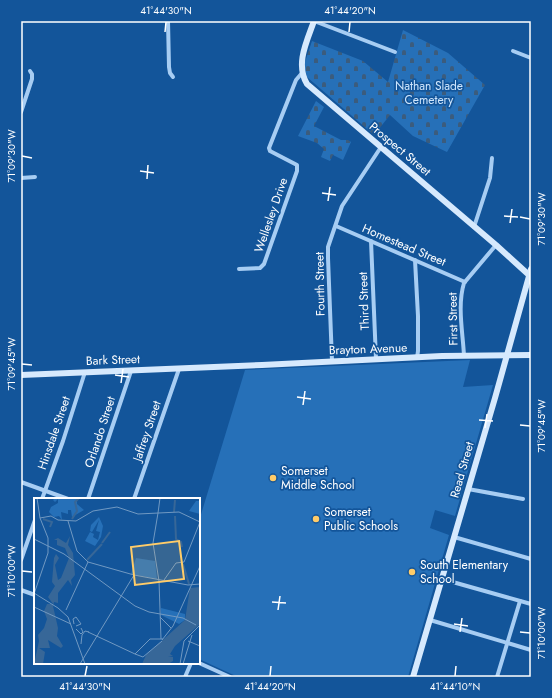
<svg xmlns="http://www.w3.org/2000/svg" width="552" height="698" font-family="Jost,sans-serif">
  <defs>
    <pattern id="cemetery-stones" width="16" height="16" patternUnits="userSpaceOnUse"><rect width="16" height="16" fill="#2670b8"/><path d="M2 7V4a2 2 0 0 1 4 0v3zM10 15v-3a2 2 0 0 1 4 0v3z" fill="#3b5c7d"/></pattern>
  </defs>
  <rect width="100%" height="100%" fill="#13559a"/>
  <path fill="#2670b8" d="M470,360l-7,27 30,-2 -38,131 -20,-6 -5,18 19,7 -41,142h-170l-39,-18v-138l46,-151z"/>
  <g fill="url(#cemetery-stones)">
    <path d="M403,30l45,23 37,32 -38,67 -34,-16 -23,-21 -16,20 -67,-58 -3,-12 8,-24 51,20 25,21z"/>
    <path d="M316,101l8,6 -10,19 27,14h7l3,2 -8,18 -10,-5 -3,6 -9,-4 3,-8 -7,-6 -19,-7z"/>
  </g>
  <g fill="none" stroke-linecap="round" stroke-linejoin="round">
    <g stroke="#a7cdf3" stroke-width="4">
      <path d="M168,21l1,46 1,6 3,4"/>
      <path d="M314,21l81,31"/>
      <path d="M513,51l18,7"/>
      <path d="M21,112l11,-33v-5l-2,-3"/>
      <path d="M21,178l14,-1"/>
      <path d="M336,226l129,56"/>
      <path d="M474,227l16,-49 2,-20"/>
      <path d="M371,241l5,118"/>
      <path d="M415,260l3,56v35l-1,7"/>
      <path d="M239,269l21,-1 4,-4 33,-93v-6l-27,-14 -1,-3 27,-68 6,-7"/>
      <path d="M464,356c-1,-23 -7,-50 0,-73l32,-38"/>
      <path d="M332,361l-4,-103v-11l14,-41 39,-59"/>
      <path d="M21,482l47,17"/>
      <path d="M468,489l55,10"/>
      <path d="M42,499l21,-58 22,-69"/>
      <path d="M88,499l43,-128"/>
      <path d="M134,499l45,-130"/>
      <path d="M454,537l77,22"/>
      <path d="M21,560l14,-40"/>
      <path d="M442,579l89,25"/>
      <path d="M21,590l14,5"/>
      <path d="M430,620l101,30"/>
      <path d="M199,663l31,14"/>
      <path d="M185,677l6,-14"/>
      <path d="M497,677l23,-76"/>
    </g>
    <g stroke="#d6e9fd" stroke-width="6">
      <path d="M314,21c-7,20 -19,43 -7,63l189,161 33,30"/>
      <path d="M21,375l241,-10 180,-9 89,-1"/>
      <path d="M413,677l82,-279 36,-129"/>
    </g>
  </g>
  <path fill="none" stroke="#fff" stroke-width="1.5" d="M165,32l1,-10M349,32l1,-10M22,156l10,2M140,171l14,2M147,179l1,-14M322,193l14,2M328,201l2,-14M504,216l14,1M520,217l10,2M510,223l2,-14M22,364l10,1M115,375l14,2M121,383l2,-14M297,397l14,2M303,405l2,-14M479,420l14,1M520,425l10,1M485,428l2,-14M22,571l10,1M272,602l14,1M278,610l2,-14M454,624l14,2M460,632l2,-14M520,632l10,1M85,676l2,-10M270,676l1,-10M455,676l1,-10"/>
  <g fill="#ffcc69" stroke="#13559a" stroke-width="1.5">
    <circle cx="273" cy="478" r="4"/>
    <circle cx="316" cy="519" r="4"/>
    <circle cx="412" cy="572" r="4"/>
  </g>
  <g text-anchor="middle" stroke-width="3.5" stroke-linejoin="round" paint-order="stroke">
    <g font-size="12" fill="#cfe6fd" stroke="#13559a">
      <text x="429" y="90">Nathan Slade<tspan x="429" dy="14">Cemetery</tspan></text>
    </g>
    <g font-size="12" fill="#fff" stroke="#13559a">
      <text transform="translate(400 149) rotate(40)" y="4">Prospect Street</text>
      <text transform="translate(271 215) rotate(-71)" y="4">Wellesley Drive</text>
      <text transform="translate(404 245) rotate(23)" y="4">Homestead Street</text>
      <text transform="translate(320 284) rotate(-91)" y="4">Fourth Street</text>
      <text transform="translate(364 301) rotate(-92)" y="4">Third Street</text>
      <text transform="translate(453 319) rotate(-91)" y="4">First Street</text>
      <text transform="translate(368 349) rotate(-2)" y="4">Brayton Avenue</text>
      <text transform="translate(113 360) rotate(-2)" y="4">Bark Street</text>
      <text transform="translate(147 431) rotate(-71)" y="4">Jaffrey Street</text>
      <text transform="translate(100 432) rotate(-72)" y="4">Orlando Street</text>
      <text transform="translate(54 433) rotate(-71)" y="4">Hinsdale Street</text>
      <text transform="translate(462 470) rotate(-74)" y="4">Read Street</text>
    </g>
    <g font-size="12" fill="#fff" stroke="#13559a" text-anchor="start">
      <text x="281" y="475">Somerset<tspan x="281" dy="14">Middle School</tspan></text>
      <text x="324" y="516">Somerset<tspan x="324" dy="14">Public Schools</tspan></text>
      <text x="420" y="569">South Elementary<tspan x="420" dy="14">School</tspan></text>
    </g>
  </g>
  <g transform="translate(34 498)">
    <rect width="166" height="166" fill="#13559a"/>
    <path d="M21,0h22v6l7,6 -12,7 -1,-7h-3v4l-7,-2 1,8 -3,-4 -5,1 -5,-5 2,-5 7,-4v-4l-3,3 -2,-2zM162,3h4v13l-11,-3zM102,60l19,3 2,18 -26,-5zM127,110l24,6v6l-6,4 -18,-9z" fill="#2670b8"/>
    <path d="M65,19l4,9 -2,11 -6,9 -10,-5 5,-9 4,2 -1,3 5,3 2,-8 -4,-1 3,-11 -7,12 -2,-1 1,-6z" fill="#2670b8"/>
    <path d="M36,38l-2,9 5,8 2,22 -4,5 1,6 -4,-6 -10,13v10l-4,-1 -1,4 5,22 -1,8 6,10 -2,2 -13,-8 2,8h-11l6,4 -2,12h-9l5,-23 -1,-6 6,-7 3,-9 -3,-8 3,-7h6l-5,-7 7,-11 -3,-4 2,-24 2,-4 3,4 -4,7 3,15 3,-2 8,-20 -4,-10 -8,-3v-5h-3l4,-2 8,5zM166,89v37l-25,22 -5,8 3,2h-5l5,1v4l-5,3h-26l4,-9 39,-35 5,-32z" fill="#376798"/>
    <path fill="none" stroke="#376798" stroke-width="2" d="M140,14l1,-12M141,18l1,23 5,3 1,5M9,21l9,3 -2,5M38,21l5,-8 -2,-9 4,-4M68,45l8,-11M53,62l15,-16M149,66l6,20"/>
    <path fill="none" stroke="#7199c2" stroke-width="1" d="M3,0l3,20M124,15l2,-15M124,15l-5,30 6,38 2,58M34,23l9,30 11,11 46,13 54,10 12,-1M0,41l30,15 71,52 14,6 34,6 13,7M130,82l12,-17 8,-1 16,-40M0,95l24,15 10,9 17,47M0,96l14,-41v-15l-8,-20 11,-2 7,4 18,1 17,-10 24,-4 21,7 41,-2 21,10M0,109l37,17M32,112l22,-48M126,119l11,11M40,126l-1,-5 3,-2 5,7 -5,2M42,131l5,5 2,-2 -2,-4M54,134l47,22 15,-15h13M128,142l11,-14 27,-60M154,143l12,5M47,146l1,-9 3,-4 4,1M101,156l8,3 19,-16M46,166l54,-89M146,166l4,-23 16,-16M149,166l9,-29"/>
    <path fill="#ffcc69" fill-opacity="0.15" stroke="#ffcc69" stroke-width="2" d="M145,43l5,38 -49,6 -4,-38z"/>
    <rect width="166" height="166" fill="none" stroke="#fff" stroke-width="2"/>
  </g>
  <rect width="552" height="698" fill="none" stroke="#13559a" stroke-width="44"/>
  <rect x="22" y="22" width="508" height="654" fill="none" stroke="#fff" stroke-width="1.5"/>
  <g font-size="10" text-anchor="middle" fill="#fff">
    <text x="166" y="14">41°44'30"N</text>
    <text x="350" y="14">41°44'20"N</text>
    <text transform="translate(11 156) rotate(-90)" y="4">71°09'30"W</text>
    <text transform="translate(541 219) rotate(-90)" y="4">71°09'30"W</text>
    <text transform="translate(11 364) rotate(-90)" y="4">71°09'45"W</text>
    <text transform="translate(541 426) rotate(-90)" y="4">71°09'45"W</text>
    <text transform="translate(11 571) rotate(-90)" y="4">71°10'00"W</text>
    <text transform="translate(541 633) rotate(-90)" y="4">71°10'00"W</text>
    <text x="85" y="690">41°44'30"N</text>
    <text x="270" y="690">41°44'20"N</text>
    <text x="455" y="690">41°44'10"N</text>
  </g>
</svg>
